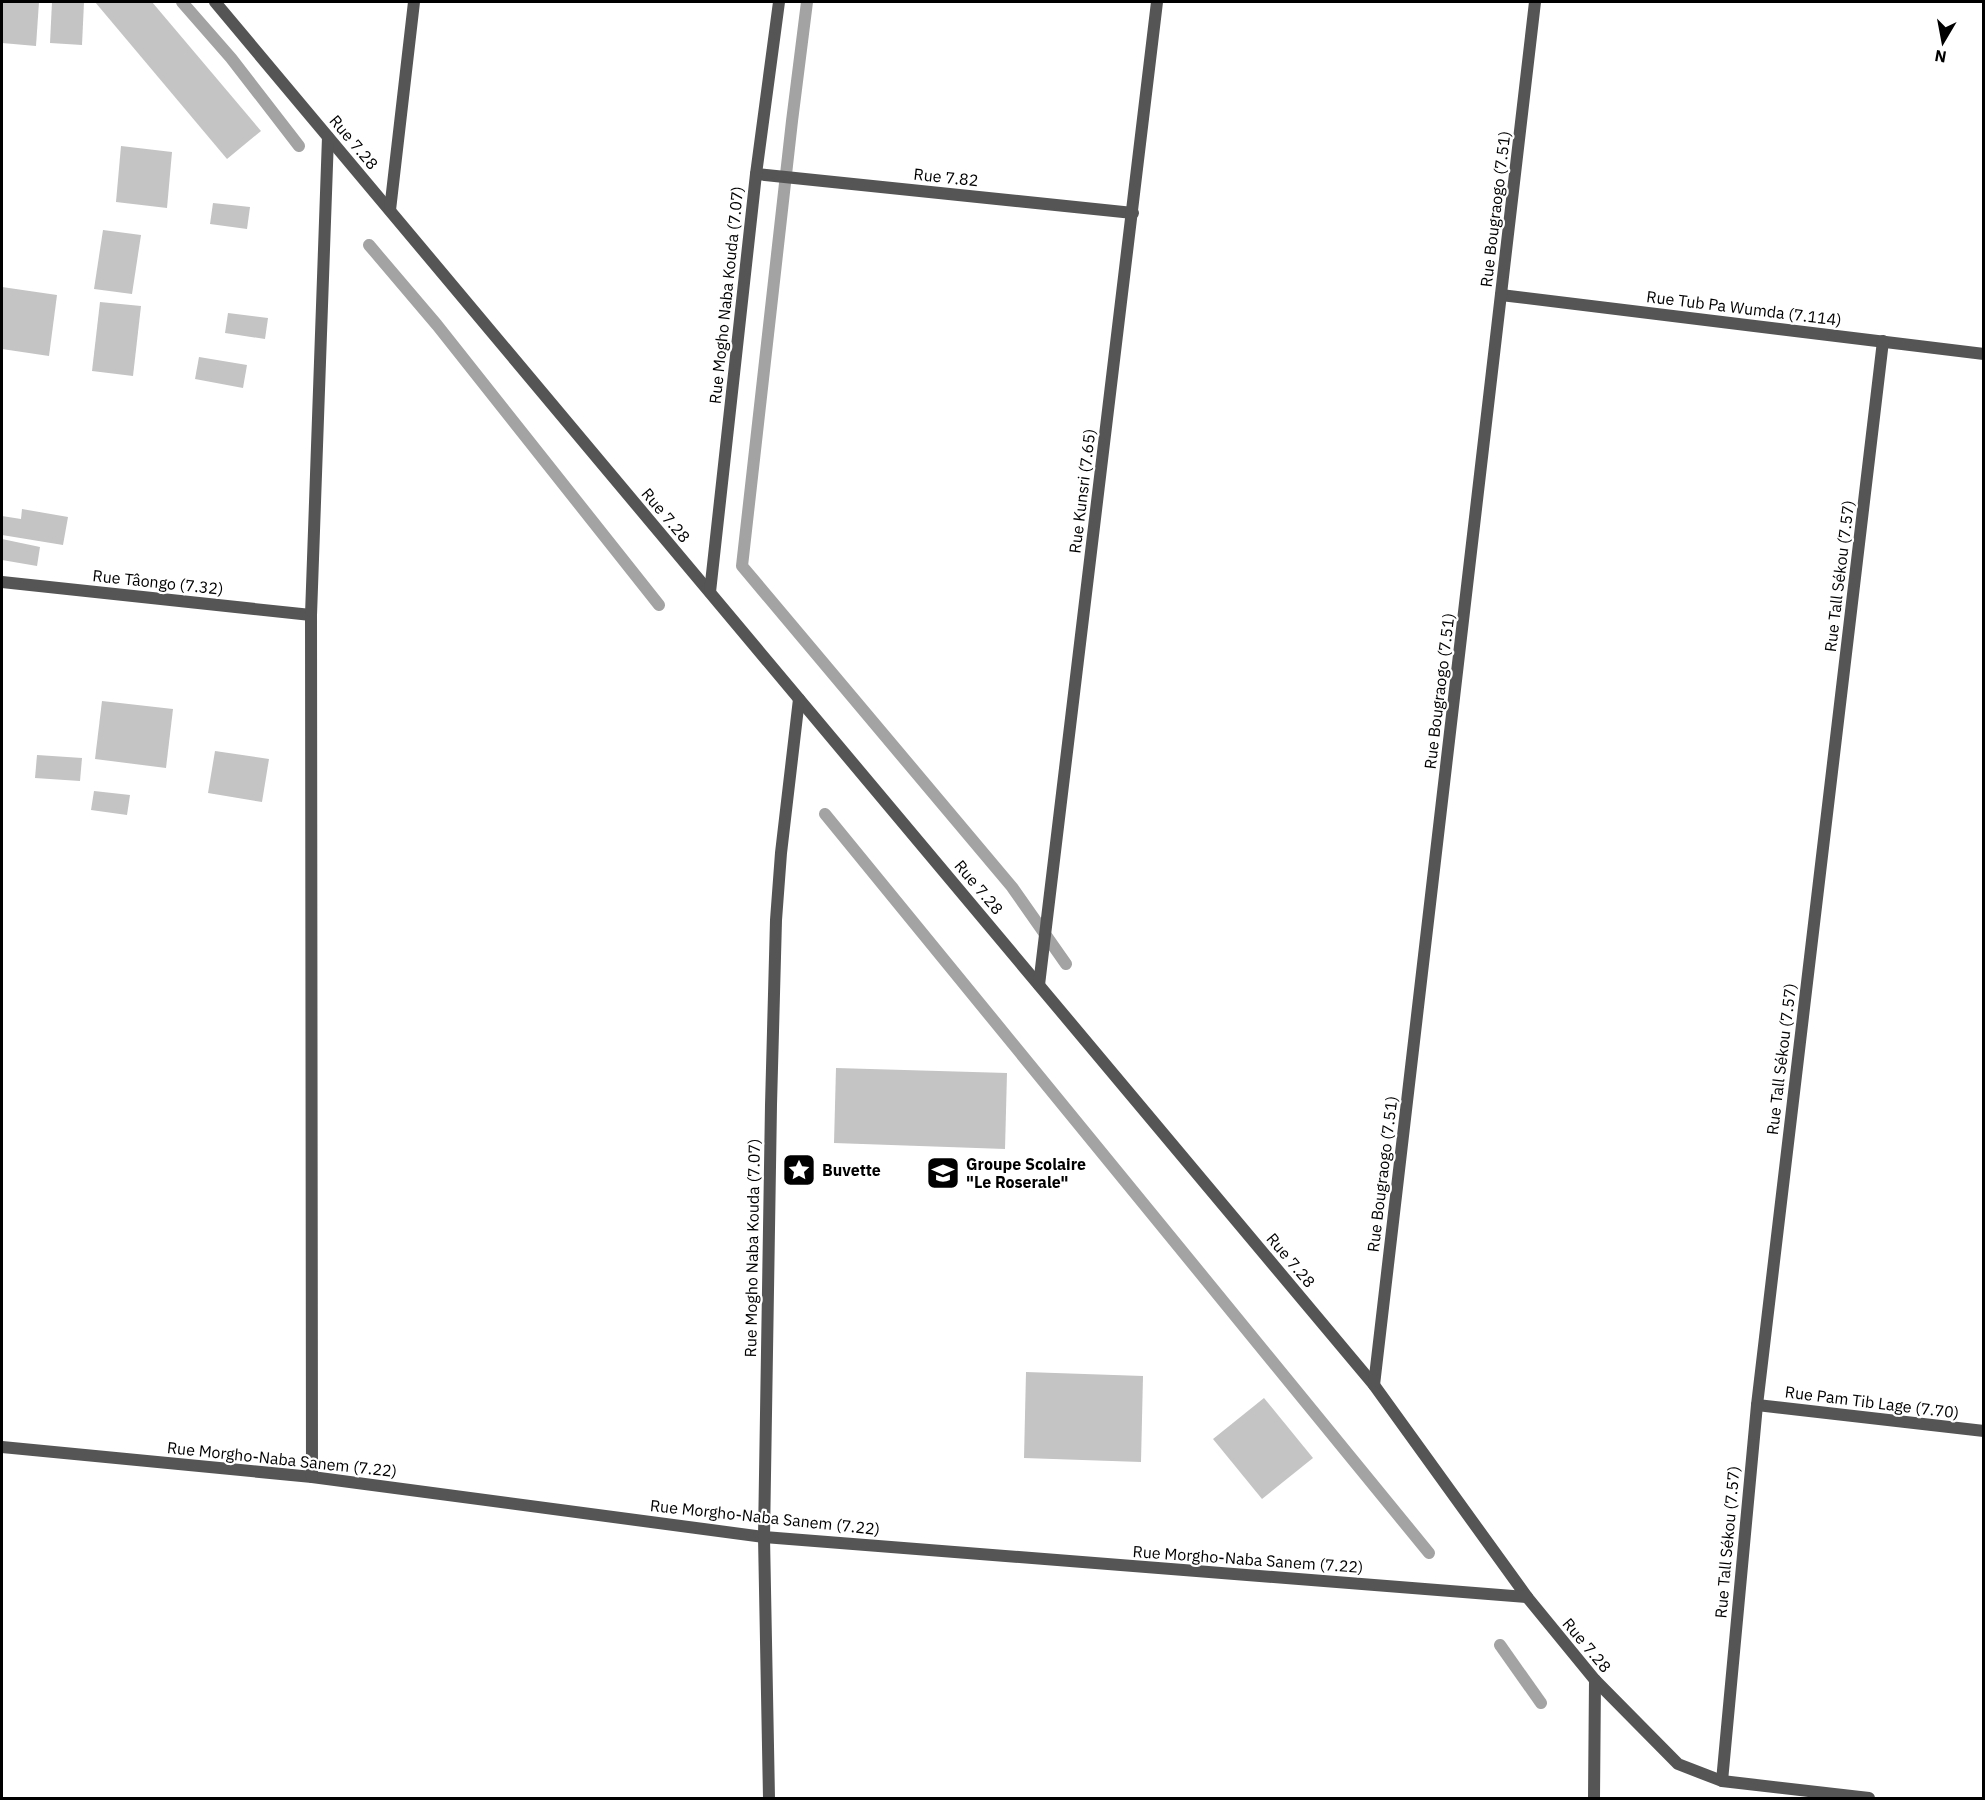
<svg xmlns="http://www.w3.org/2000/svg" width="1985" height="1800" font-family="'IBM Plex Sans',sans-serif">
  <rect width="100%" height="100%" fill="#fff"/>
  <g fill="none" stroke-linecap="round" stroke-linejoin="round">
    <g stroke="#a3a3a3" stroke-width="12">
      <path d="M182,2l49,56 68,88"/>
      <path d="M807,2l-15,119 -50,445 270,321 54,77"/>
      <path d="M369,245l68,80 222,280"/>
      <path d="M825,814l604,739"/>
      <path d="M1500,1645l41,58"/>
    </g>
  </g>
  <g fill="#c4c4c4">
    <path d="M2,2h37l-3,44 -34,-3z"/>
    <path d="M52,2h32l-2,43 -32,-2z"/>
    <path d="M95,2h57l109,129 -34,28z"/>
    <path d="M121,146l51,6 -5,56 -51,-6z"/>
    <path d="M213,203l37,4 -3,22 -37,-5z"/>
    <path d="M103,230l38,5 -9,59 -38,-5z"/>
    <path d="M2,287l55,8 -8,61 -47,-7z"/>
    <path d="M100,302l41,4 -8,70 -41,-5z"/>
    <path d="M228,313l40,5 -3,21 -40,-6z"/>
    <path d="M199,357l48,8 -4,23 -48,-9z"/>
    <path d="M22,509l46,8 -5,28 -61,-10v-19l19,3z"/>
    <path d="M2,539l38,8 -3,19 -35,-6z"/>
    <path d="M102,701l71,8 -7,59 -71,-9z"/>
    <path d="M215,751l54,8 -7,43 -54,-9z"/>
    <path d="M37,755l45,3 -2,23 -45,-3z"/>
    <path d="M94,791l36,4 -3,20 -36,-5z"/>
    <path d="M836,1068l171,5 -2,76 -171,-6z"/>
    <path d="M1026,1372l117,4 -2,86 -117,-4z"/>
    <path d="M1264,1398l49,60 -51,41 -49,-60z"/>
  </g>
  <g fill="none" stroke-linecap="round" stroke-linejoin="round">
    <g stroke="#555" stroke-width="12">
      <path d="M215,2l1159,1383 153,212 68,83 83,84 44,17 147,17"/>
      <path d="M756,174l377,39"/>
      <path d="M390,210l24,-208"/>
      <path d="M1501,295l483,59"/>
      <path d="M2,582l309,33"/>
      <path d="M710,592l46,-418 23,-172"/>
      <path d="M1039,985l118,-983"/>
      <path d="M1374,1385l161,-1383"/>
      <path d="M1757,1405l227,26"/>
      <path d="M2,1447l310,30 452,60 763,60"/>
      <path d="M312,1477l-1,-862 17,-478"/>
      <path d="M1722,1781l35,-376 126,-1064"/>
      <path d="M769,1798l-5,-261 7,-432 5,-185 5,-67 18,-154"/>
      <path d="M1594,1798l1,-118"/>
    </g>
  </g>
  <defs>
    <g id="sight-square" transform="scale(1.725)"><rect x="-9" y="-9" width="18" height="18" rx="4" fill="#000" stroke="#fff"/><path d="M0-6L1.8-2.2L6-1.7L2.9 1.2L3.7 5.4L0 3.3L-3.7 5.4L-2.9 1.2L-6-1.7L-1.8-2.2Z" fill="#fff"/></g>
    <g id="school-square" transform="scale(1.725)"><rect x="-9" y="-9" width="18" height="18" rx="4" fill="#000" stroke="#fff"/><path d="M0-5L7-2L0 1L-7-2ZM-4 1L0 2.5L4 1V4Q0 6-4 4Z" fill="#fff"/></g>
  </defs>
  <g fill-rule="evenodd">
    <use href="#sight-square" x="799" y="1170"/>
    <use href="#school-square" x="943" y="1173"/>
  </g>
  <g text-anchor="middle" stroke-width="4.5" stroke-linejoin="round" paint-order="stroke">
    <g font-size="16" fill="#000" stroke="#fff">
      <text transform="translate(354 142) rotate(50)" y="6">Rue 7.28</text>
      <text transform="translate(946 177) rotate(6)" y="6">Rue 7.82</text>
      <text transform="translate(1495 209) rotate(-83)" y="6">Rue Bougraogo (7.51)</text>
      <text transform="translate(726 295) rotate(-84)" y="6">Rue Mogho Naba Kouda (7.07)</text>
      <text transform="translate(1744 308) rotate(7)" y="6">Rue Tub Pa Wumda (7.114)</text>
      <text transform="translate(1082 491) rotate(-83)" y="6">Rue Kunsri (7.65)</text>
      <text transform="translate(666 515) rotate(50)" y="6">Rue 7.28</text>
      <text transform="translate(1839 576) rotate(-83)" y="6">Rue Tall Sékou (7.57)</text>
      <text transform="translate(158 582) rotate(6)" y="6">Rue Tâongo (7.32)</text>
      <text transform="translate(1439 691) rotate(-83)" y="6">Rue Bougraogo (7.51)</text>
      <text transform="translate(979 887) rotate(50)" y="6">Rue 7.28</text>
      <text transform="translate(1781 1059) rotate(-83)" y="6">Rue Tall Sékou (7.57)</text>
      <text transform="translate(1382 1174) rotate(-83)" y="6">Rue Bougraogo (7.51)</text>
      <text transform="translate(752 1248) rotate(-89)" y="6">Rue Mogho Naba Kouda (7.07)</text>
      <text transform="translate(1291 1260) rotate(50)" y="6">Rue 7.28</text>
      <text transform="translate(1872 1402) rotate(7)" y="6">Rue Pam Tib Lage (7.70)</text>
      <text transform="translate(282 1459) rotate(6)" y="6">Rue Morgho-Naba Sanem (7.22)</text>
      <text transform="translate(765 1517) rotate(6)" y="6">Rue Morgho-Naba Sanem (7.22)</text>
      <text transform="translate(1727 1542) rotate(-85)" y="6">Rue Tall Sékou (7.57)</text>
      <text transform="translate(1248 1559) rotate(4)" y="6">Rue Morgho-Naba Sanem (7.22)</text>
      <text transform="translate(1587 1645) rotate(50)" y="6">Rue 7.28</text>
    </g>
    <g font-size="16" font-weight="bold" fill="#000" stroke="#fff" text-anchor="start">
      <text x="966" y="1170">Groupe Scolaire<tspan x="966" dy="18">"Le Roserale"</tspan></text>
      <text x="822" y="1176">Buvette</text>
    </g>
  </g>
  <rect width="1985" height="1800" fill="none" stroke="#000000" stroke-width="6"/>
  <g transform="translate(1943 42) rotate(190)" stroke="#ffffff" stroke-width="4.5" paint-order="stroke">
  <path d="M0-4.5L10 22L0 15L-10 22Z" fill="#000000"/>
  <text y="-9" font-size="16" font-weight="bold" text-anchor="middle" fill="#000000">N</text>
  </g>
</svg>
